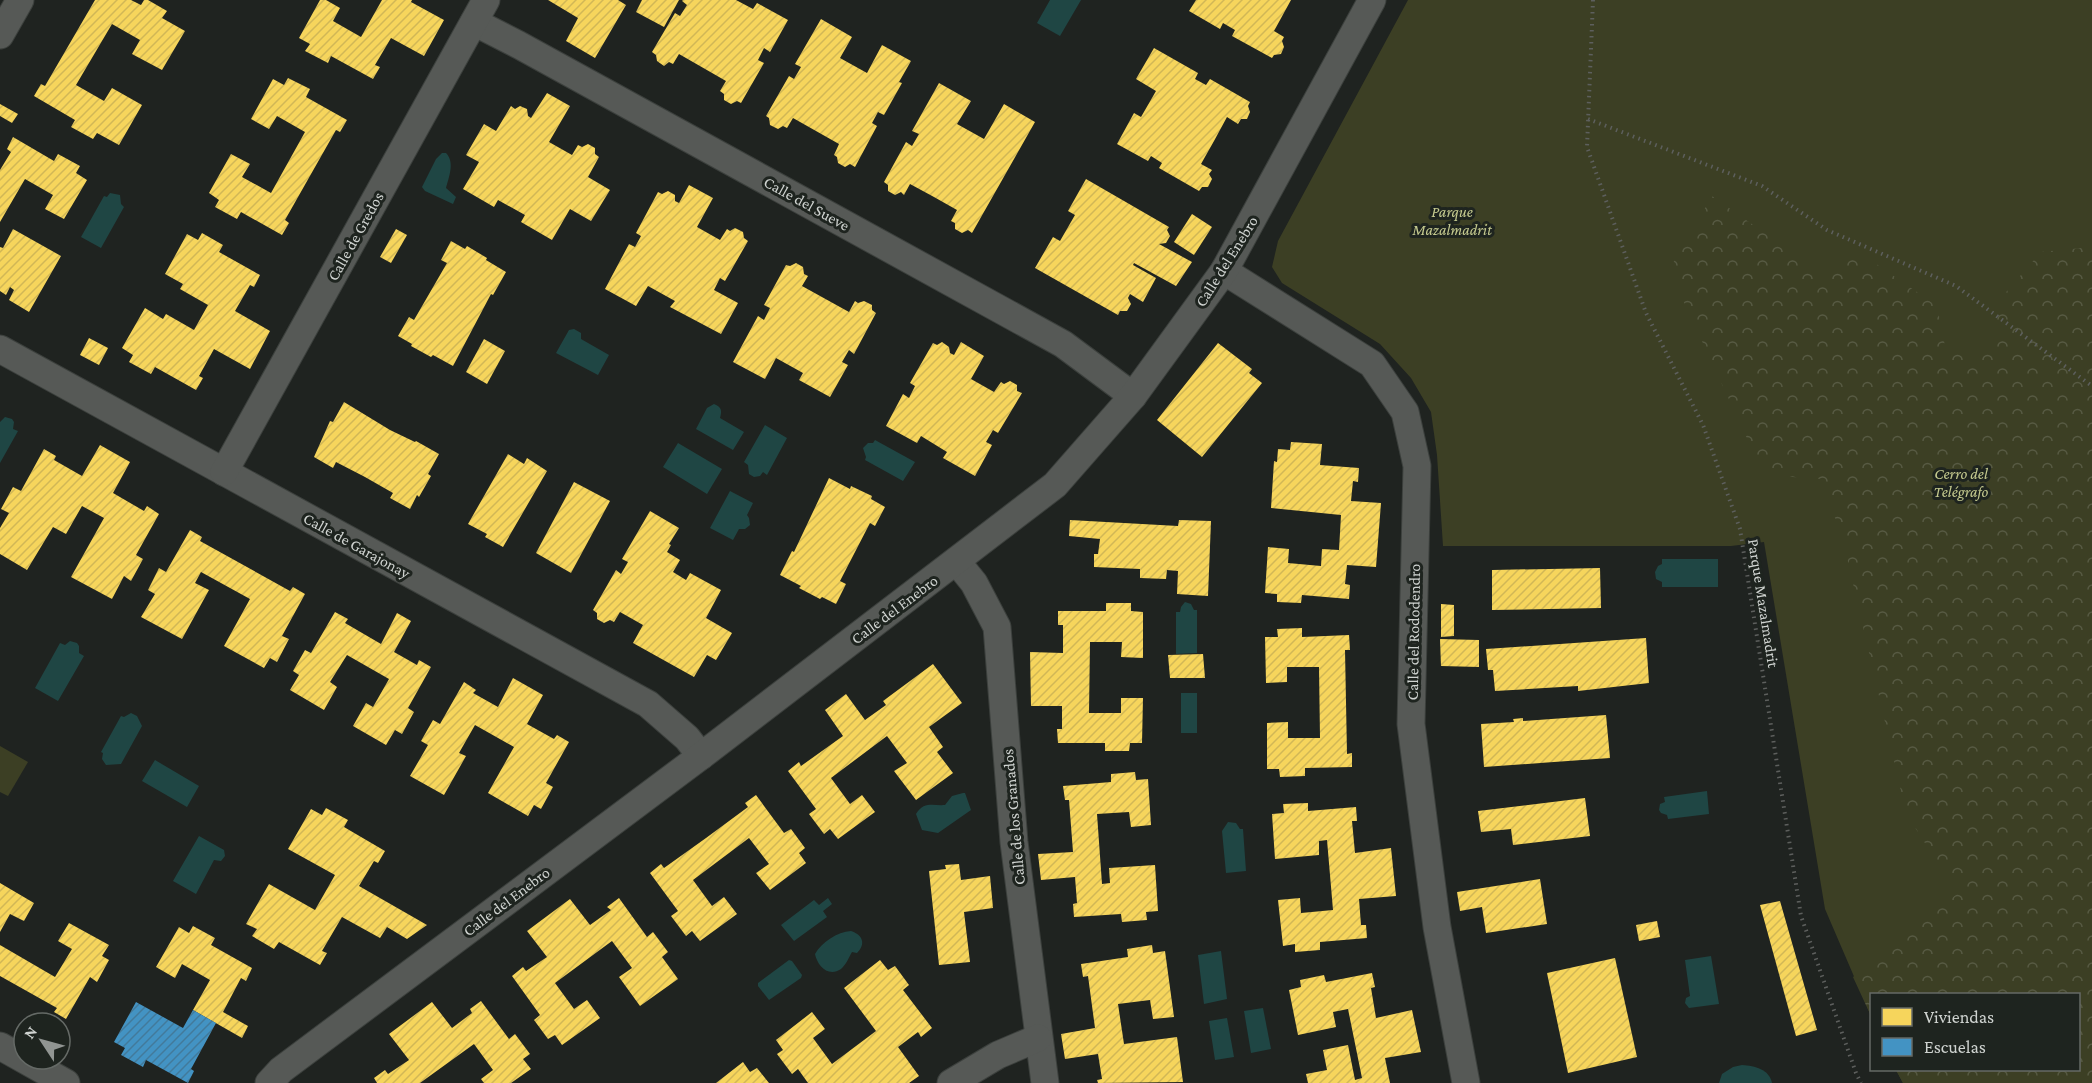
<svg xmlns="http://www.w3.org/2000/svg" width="2092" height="1083" font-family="'Crimson Pro',serif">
  <defs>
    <pattern id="forest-crowns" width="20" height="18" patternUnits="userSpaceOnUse" patternTransform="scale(1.5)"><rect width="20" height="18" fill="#3c3f24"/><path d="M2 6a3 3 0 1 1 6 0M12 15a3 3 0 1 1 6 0" fill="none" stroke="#575a43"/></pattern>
    <pattern id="homes-hatch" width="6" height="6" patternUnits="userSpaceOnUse" patternTransform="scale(1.5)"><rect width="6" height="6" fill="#f6d55c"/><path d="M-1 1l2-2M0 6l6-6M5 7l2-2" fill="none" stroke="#d1b756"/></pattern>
    <pattern id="schools-hatch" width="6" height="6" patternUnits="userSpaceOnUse" patternTransform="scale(1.5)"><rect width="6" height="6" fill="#4393c3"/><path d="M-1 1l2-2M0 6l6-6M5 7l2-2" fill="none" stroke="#427a9b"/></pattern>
  </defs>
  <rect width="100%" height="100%" fill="#1f2320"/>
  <g fill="#3c3f24">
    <path d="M1408,0h684v1083h-189l-7,-13h182v-76h-206l-1,22 -46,-107 -61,-367 -33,4h-288l-6,-91 -6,-43 -20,-34 -31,-34 -98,-61 -10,-16 6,-26z"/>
    <path d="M0,746l28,16 -20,34 -8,-4z"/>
  </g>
  <path fill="url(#forest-crowns)" d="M1712,196l109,77 38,-21 78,54 9,45h50l-2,-45 47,-54 51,-5v836h-189l-7,-13h182v-76h-206l-1,22 -18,-39 104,-83 -51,-81 -63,-273 -22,-61 -57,-4 -95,-205z"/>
  <g fill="#1f4644">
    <path d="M1050,0h31l-21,36 -23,-13z"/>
    <path d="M442,153h4c9,9 3,24 0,35l10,9 -3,7 -28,-13 -3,-4 14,-28z"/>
    <path d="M110,193l10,2 1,9 3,3 -23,41 -20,-11 23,-41 3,1z"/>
    <path d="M574,329l7,4v6l28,16 -11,20 -42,-22 13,-23z"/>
    <path d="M714,404c8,3 8,7 6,14l24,14 -11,18 -37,-21 11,-21z"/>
    <path d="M5,417l7,2 2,3 -1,7 5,2 -18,32v-41z"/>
    <path d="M765,425l22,13 -20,37 -4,-3 -3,4 -6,1 -5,-3 -1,-9 -4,-3z"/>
    <path d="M875,440l40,22 -12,19 -38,-21 1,-3 -3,-9 5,-5h5z"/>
    <path d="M678,443l44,26 -15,25 -44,-27z"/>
    <path d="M730,491l23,12 -6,12 2,3 1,7 -5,4h-6l-6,11 -23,-12z"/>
    <path d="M1662,559h56v28h-56v-5l-6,-3 -1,-7 3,-6 4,-2z"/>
    <path d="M1185,602l6,2 3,6h3v43l-21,1v-42h4l1,-5z"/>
    <path d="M70,641l7,2 2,3v7l5,3 -26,45 -23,-13 25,-45 5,2z"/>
    <rect x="1181" y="693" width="16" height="40"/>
    <path d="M131,713l6,3 5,10 -21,38 -15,1 -4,-6 1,-6 -2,-1 20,-36 3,1z"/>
    <path d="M155,760l44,26 -12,21 -45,-26z"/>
    <path d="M1707,791l2,23 -41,5 -1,-4 -6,-2 -2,-3 1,-6 5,-2 -1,-5z"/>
    <path d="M963,793h2l6,17 -33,23 -16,-3 -6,-16c8,-13 17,-8 29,-9l7,-9z"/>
    <path d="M1228,822l8,1 4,6h3l3,42 -20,2 -4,-42z"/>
    <path d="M199,836l25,14 1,6 -4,5 -7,-1 -18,34 -23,-13z"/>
    <path d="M828,898l4,6 -9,7 4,6 -33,24 -13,-16 33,-25 5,5z"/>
    <path d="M851,931c12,4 15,13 6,22l-5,-1c-3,5 -6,13 -11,17 -13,9 -24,-4 -26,-15 7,-12 22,-22 36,-23z"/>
    <path d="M1221,951l6,48 -23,5 -6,-49z"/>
    <path d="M1711,956l8,48 -30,4 -4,-5 1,-5 4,-2 -5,-36z"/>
    <path d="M789,960l3,1 10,14 -1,3 -32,22 -11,-14v-3z"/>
    <path d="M1263,1008l8,41 -20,4 -7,-42z"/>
    <path d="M1227,1018l7,39 -19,3 -6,-39z"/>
    <path d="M1742,1065c13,1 27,4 30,18h-53l3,-9 11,-7z"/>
  </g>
  <g fill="url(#homes-hatch)">
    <path d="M95,0h36l10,5 3,-5h4l19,11 -5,7 23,13 -23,39 -30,-16 8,-14 -28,-16 -36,61 28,16 8,-13 30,17 -23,40 -22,-12 -4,6 -22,-12 4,-7 -41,-24 7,-12 4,2z"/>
    <path d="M320,0h6l14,8 -7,13 28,16 21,-37h30l-1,2 33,18 -20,36 -33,-18 -16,27 5,2 -7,12 -42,-23 -3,7 -23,-12 5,-7 -11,-6z"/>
    <path d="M548,0h70l8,5 -31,53 -29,-17 12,-23z"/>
    <path d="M642,0h37l-15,27 -28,-15z"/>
    <path d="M683,0h53l17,9 4,-6 31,17 -18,32 -6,-4 -6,12 6,3 -23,40 -4,-2 -6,3 -7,-4v-6l-4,-3 6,-10 -47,-27 -6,10 -4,-2 -5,4 -7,-5 -1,-6 -4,-3 23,-39 5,3 7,-11 -5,-4z"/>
    <path d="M1196,0h95l-17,31 10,6 -2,4 2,6 -3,7 -7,1 -2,3 -40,-22 3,-6 -12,-7 -3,6 -31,-18z"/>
    <path d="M821,19l31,18 -12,21 27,15 15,-28 29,16 -12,21 3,1 -18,32 -6,-3 -6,11 5,3 -22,41 -5,-3 -5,3 -7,-4 -1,-6 -3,-2 5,-11 -46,-26 -6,10 -4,-2 -5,3 -8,-4 -1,-7 -3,-2 23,-40 5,3 7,-12 -6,-3z"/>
    <path d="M1154,48l44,25 -3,6 11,6 4,-6 40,23 -2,4 2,6 -3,7h-6l-3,5 -11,-7 -13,24 -13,23 11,6 -3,4 3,5 -4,8h-6l-3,4 -40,-23 3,-5 -11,-7 -3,5 -31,-17 17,-31 7,4 15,-26 -20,-12z"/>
    <path d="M288,78l22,11 -4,8 41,23 -7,12 -4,-2 -51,90 4,3 -7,12 -41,-23 -4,7 -22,-12 4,-7 -10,-7 22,-39 19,10 -8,13 29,16 34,-61 -28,-16 -8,13 -18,-10 22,-40 11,6z"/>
    <path d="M939,83l32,18 -14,23 27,15 20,-35 31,18 -63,111 -4,-3 -6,3 -7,-4v-6l-4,-2 6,-11 -23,-13 -24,-13 -6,11 -3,-3 -6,3 -7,-4v-6l-4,-3 22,-40 6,4 7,-12 -7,-3z"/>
    <path d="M547,93l23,13 -21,36 23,13 6,-10 4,2 6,-3 7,4v6l4,3 -11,20 22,13 -19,31 -21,-12 -18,31 -31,-18 4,-7 -27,-15 -4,7 -31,-18 16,-27 -13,-7 18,-31 12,7 15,-25 4,3 5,-3 7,3 1,7 3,2z"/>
    <path d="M0,104l18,10 -6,9 -12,-7z"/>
    <path d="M13,137l41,24 4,-7 22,12 -4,7 11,7 -23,39 -19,-10 8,-14 -28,-16 -25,43v-52l11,-18 -4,-3z"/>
    <path d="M1086,179l83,48 -2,3 3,6 -4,7 -7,1 33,18 -16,24 -42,-23 -1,2 23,13 -13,24 -13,-8 -2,4 3,6 -4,7h-7l-2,4 -83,-47 18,-31 7,4 15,-26 -7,-4z"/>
    <path d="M689,185l24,13 -16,29 23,13 7,-11 3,2 5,-3 8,4 1,6 4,3 -23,40 -5,-3 -6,12 24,13 -17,31 -51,-27 5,-6 -27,-15 -12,20 -31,-17 24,-45 6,3 6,-11 -5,-3 22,-41 4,2 6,-3 7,4v6l4,2z"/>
    <path d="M1192,214l20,13 -18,28 -20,-13z"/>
    <path d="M13,229l48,27 -32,56 -20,-12 5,-10 -4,-3 -4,8 -6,-4v-44l3,1z"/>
    <path d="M396,229l11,6 -16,28 -11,-6z"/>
    <path d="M202,233l21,12 -4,7 41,23 -6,12 -4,-2 -15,26 35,20 -20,38 -36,-20 -15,27 4,2 -7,12 -41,-23 -4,7 -22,-12 4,-7 -11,-7 23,-40 18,11 3,-5 28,16 14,-25 -28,-16 3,-5 -18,-10 22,-40 11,6z"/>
    <path d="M451,241l14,8 2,-3 20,12 -1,2 20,12 -13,23 -2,-1 -38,72 -20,-11 -2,2 -20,-11 1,-2 -14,-8 11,-19 5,3 33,-57 -6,-3z"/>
    <path d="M796,263l7,4 1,7 4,2 -6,10 47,26 6,-11 3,2 6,-2 8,4v5l4,3 -22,41 -5,-4 -7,12 6,3 -18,32 -31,-17 4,-7 -27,-15 -11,21 -32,-17 25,-46 6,4 6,-12 -6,-3 22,-40 4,1z"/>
    <path d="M89,338l19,10 -9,17 -19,-10z"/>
    <path d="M484,339l21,12 -18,33 -21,-12z"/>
    <path d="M942,342l7,5 1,6 4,2 7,-13 23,14 -13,23 23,13 7,-10 3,2 6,-3 7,4v6l5,2 -24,40 -5,-3 -7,12 6,3 -17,31 -32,-18 4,-6 -26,-16 -4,7 -31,-17 17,-32 6,4 6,-12 -5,-3 23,-40 4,2z"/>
    <path d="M1218,343l34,26 -3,4 13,10 -60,74 -45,-37z"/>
    <path d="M344,402l46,28 25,12 1,-1 23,13 -11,20 3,2 -12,21 -2,-2 -7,14 -20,-11 3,-5 -28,-16 -29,-15 -3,6 -19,-11 16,-36 3,1z"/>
    <path d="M1291,442l31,2 -2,21 39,3 -1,14 -5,-1 -2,20 30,2 -5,64 -29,-2 -2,19 5,1 -1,14 -47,-4 -1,8 -24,-1v-8l-12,-1 3,-46 21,2 -1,14 33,3 1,-17 17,1 2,-35 -70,-7 3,-47 3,1 1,-13 12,1z"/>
    <path d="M100,445l30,17 -17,31 31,18 3,-5 12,8 -23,41 7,4 -12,22 -7,-5 -12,23 -41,-22 33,-59 -22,-12 -16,28 -13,-7 -26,43 -27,-16v-26l9,-15 -8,-4 12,-22 8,4 23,-42 12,7 -2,4 28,16z"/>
    <path d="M508,454l16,10 3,-6 20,13 -44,76 -18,-10 2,-3 -19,-10z"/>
    <path d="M829,478l21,11 1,-3 21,10 -1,3 14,8 -10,19 -5,-3 -30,58 6,3 -10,20 -14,-7 -2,2 -21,-11 2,-2 -21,-11 12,-24 2,1z"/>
    <path d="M574,482l36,19 -39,72 -35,-20z"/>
    <path d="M650,511l29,17 -10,16 2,1 -4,7 13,8 -7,12 13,8 4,-7 31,17 -15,28 26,15 -16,27 -9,-5 -13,22 -61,-34 10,-18 -23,-13 -6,10 -4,-2 -6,3 -7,-4v-6l-4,-3 23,-40 5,4 7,-12 -6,-3z"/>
    <path d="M1070,520l108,6 1,-6 32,1 -3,75 -31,-2 1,-23 -11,-1 -1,9 -26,-1v-9l-46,-2v-13h4l2,-15 -31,-3z"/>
    <path d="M190,530l12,7 -2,4 90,50 3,-4 12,7 -23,42 7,3 -12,23 -7,-4 -6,10 -40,-22 26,-47 -49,-27 -6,11 14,7 -27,49 -41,-22 14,-23 -7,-4 11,-22 7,4z"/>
    <path d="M1600,568l1,40 -109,2v-40z"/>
    <path d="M1106,603h25v8l12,1v46l-22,-1 1,-15h-32l-1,71h32v-15h22l-1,45h-12l-1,8h-24v-8h-47l-1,-14h5v-23h-31l-1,-54 33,1v-28h-5v-14h48z"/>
    <path d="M1441,604l13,1v31l-13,1z"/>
    <path d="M335,612l13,7 -3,4 36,21 16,-31 14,8 -17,31 23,13 2,-5 12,7 -23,41 6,4 -12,22 -7,-4 -9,15 -33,-19 13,-23 7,4 16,-28 -42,-24 -17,27 7,5 -13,23 -34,-20 9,-15 -6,-4 12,-21 6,3z"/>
    <path d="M1302,628v9l47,-2 1,15h-5l2,104 5,-1v14l-47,1v8l-25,1 -1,-8h-12v-46l21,-1v16h32l-1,-71h-32v15l-21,1 -1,-46h13l-1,-8z"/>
    <path d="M1646,638l3,45 -71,8v-5l-83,5 -2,-21h-5l-2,-21z"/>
    <path d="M1440,639l39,1v27l-38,-1z"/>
    <path d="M1203,654l2,24h-35l-2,-23z"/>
    <path d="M933,664l29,39 -33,24 14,20 -6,5 16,21 -37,27 -22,-29 13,-8 -20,-27 -56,42 19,26 12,-9 13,17 -37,27 -8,-10 -6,5 -15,-20 7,-5 -28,-38 11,-9 2,4 42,-30 -18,-26 21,-16 19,26 21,-15 -3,-4z"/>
    <path d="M513,678l30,17 -16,29 27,15 3,-4 12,7 -23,41 7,4 -12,22 -7,-4 -6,11 -40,-23 26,-46 -39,-22 -16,28 7,3 -22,39 -34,-19 18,-31 -7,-4 12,-21 7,4 24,-42 12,8 -3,3 25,14z"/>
    <path d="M1606,715l4,43 -126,9 -3,-43 33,-2 -1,-3 10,-1v3z"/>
    <path d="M1135,772l1,8 12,-1 3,46 -20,2 -2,-15 -32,2 5,70 8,-1 -1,-15 46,-3 3,46 -12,1 1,8 -25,2 -1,-8 -47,3 -1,-13 4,-1 -2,-26 -34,3 -3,-26 35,-2 -4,-52h-4l-2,-14 48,-4v-8z"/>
    <path d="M756,795l28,38 7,-4 14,19 -6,5 7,10 -36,27 -14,-17 13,-9 -20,-26 -56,42 19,26 12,-9 13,17 -37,27 -8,-10 -6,5 -15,-20 7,-5 -28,-38 11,-9 3,4 42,-30 42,-31 -3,-4z"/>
    <path d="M1585,798l5,38 -77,9 -2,-16 -30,3 -3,-21z"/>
    <path d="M1308,803v8l48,-4 1,14h-5l3,32 36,-5 5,48 -37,3 2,26h5l1,13 -47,4v8l-25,2v-8l-12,2 -5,-46 22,-2 1,15 32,-3 -6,-70 -8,1v14l-44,4 -3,-45 12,-1 -1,-9z"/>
    <path d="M326,808l22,12 -4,7 41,24 -7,12 -4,-2 -15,25 68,39 -20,14 -20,-12 -7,11 -38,-21 -20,34 5,2 -7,12 -41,-23 -5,7 -22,-13 5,-7 -11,-5 23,-40 46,26 20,-35 -47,-26 23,-40 11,6z"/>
    <path d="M959,864l2,16 29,-4 3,32 -29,4 6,50 -31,3 -10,-94 17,-2 -1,-4z"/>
    <path d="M1540,879l7,45 -61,9 -4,-26 -22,4 -3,-19z"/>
    <path d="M0,883l34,20 -10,18 -14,-7 -10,18z"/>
    <path d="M619,898l28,39 6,-5 15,20 -6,5 16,22 -38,27 -21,-29 13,-9 -20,-27 -57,42 19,26 13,-9 13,18 -38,27 -7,-10 -7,4 -14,-19 6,-5 -28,-39 11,-9 3,4 21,-14 -20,-26 43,-32 20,26 21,-15 -4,-3z"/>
    <path d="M1780,901l37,129 -21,6 -36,-131z"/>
    <path d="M1657,921l3,16 -21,4 -3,-16z"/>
    <path d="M69,923l40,22 -7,11 7,4 -12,22 -7,-5 -24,42 -12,-7 3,-4 -57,-32v-31l55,32 17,-28 -14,-8z"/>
    <path d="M193,926l22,12 -4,7 41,23 -6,13 -5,-3 -18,34 25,14 -6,12 -49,-28 17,-30 -28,-16 -7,14 -19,-11 23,-40 10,6z"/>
    <path d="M1152,945l1,8 12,-2 9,66 -21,2 -3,-19 -32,4 6,40 53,-7 6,45 -85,1 -1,-3 5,-1 -4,-25 -33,5 -4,-25 34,-6 -7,-52 -5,1 -2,-13 47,-7 -1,-8z"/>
    <path d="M1615,958l22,99 -69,16 -21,-100z"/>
    <path d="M880,960l8,10 7,-4 14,19 -6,5 29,38 -11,9 -3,-5 -20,15 21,29 -10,7h-101l-10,-14 -6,5 -15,-20 6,-4 -7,-10 36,-28 13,17 -12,9 19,26 44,-33 -32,-43z"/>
    <path d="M1372,973l3,14 -4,1 5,30 36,-8 9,42 -36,6 5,25h-82l-2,-9 21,-4 -4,-20 25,-5 7,35 7,-2 -14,-69 -15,3 3,15 -38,8 -9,-45 12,-3 -1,-7 24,-5 2,7z"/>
    <path d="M481,1001l28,38 6,-5 15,20 -7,5 8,10 -20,14h-27l-3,-4 12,-9 -19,-26 -54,39h-43l-3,-5 11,-8 3,4 21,-14 -20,-26 43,-32 20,26 20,-15 -2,-4z"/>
    <path d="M743,1062l7,10 7,-4 12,15h-53z"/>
  </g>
  <path fill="url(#schools-hatch)" d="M136,1002l47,26 10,-18 23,13 -25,46 3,2 -6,12 -42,-23 -3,7 -22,-12 4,-7 -11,-6z"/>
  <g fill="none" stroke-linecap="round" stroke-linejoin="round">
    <g stroke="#3c403d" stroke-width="29">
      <g id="minor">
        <path d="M474,22l45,23 544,299 70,52"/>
        <path d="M0,35l20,-35"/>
        <path d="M1224,271l148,93 33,48 12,54 -6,258 26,203 29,156"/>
        <path d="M0,349l648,355 39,34 14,18"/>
        <path d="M224,472l262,-472"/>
        <path d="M957,562l17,21 23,44 17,215 31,241"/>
        <path d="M0,1046l66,37"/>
        <path d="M269,1083l12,-13 420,-314 354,-271 78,-89 91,-125 148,-271"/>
        <path d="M951,1083l47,-28 40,-17"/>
      </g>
    </g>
    <g stroke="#5d5f5d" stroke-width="4" stroke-dasharray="1.5 4.5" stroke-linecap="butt">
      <path d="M1593,0l-6,147 59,166 57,112 37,104 61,387 55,157 5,10"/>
      <path d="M1588,119l174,67 65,44 129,56 136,100"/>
    </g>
    <use href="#minor" stroke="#565956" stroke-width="27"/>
  </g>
  <g text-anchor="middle" stroke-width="6" stroke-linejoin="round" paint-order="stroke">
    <g font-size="16" fill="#cfd3d0" stroke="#1e241f">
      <text transform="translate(807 203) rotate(29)" y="6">Calle del Sueve</text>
      <text transform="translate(355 236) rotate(-61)" y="6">Calle de Gredos</text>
      <text transform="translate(1226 261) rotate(-58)" y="6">Calle del Enebro</text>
      <text transform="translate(357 545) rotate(29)" y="6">Calle de Garajonay</text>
      <text transform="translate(1764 603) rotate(81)" y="6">Parque Mazalmadrit</text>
      <text transform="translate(894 609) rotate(-37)" y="6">Calle del Enebro</text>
      <text transform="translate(1413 632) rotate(-89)" y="6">Calle del Rododendro</text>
      <text transform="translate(1013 817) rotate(-95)" y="6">Calle de los Granados</text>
      <text transform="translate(506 901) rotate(-37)" y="6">Calle del Enebro</text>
    </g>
    <g font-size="16" font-style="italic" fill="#c5ca8f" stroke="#1e241f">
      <text x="1452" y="217">Parque<tspan x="1452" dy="18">Mazalmadrit</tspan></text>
      <text x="1961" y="479">Cerro del<tspan x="1961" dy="18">Telégrafo</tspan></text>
    </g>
  </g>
  <rect x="1870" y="993" width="210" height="78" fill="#1e241f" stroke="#656a66" stroke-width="1.5"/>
  <rect x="1882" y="1008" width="30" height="18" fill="#f6d55c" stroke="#656a66" stroke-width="1.5"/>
  <text x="1924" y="1023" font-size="18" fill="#cfd3d0">Viviendas</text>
  <rect x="1882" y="1038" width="30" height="18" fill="#4393c3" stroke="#656a66" stroke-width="1.5"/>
  <text x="1924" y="1053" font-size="18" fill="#cfd3d0">Escuelas</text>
  <g transform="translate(42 1041) rotate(306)"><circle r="28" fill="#1e241f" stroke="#656a66" stroke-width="1.5"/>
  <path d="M0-4.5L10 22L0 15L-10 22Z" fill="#919592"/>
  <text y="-9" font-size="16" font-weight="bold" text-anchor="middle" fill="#cfd3d0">N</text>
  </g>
</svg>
